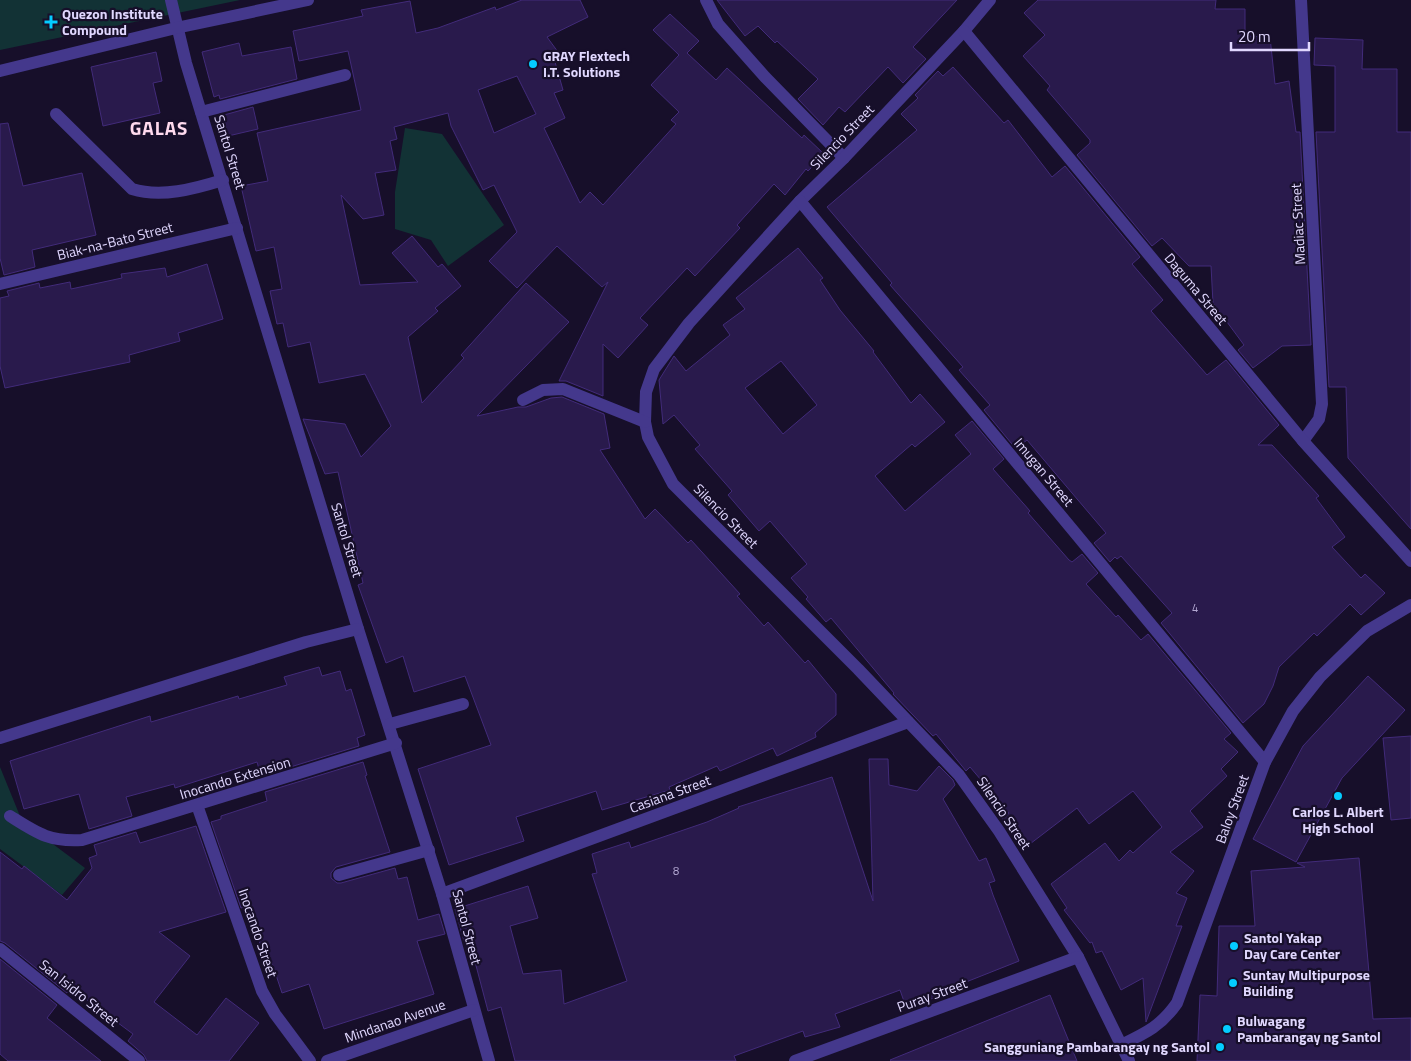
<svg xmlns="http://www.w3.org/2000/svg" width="1411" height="1061" font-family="'Titillium Web',sans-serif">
  <rect width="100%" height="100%" fill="#170f2a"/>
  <g fill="#123235">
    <path d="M0,0h240l-240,50z"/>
    <path d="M405,128l37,6 62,91 -56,41 -17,-26 -36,-11v-37z"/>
    <path d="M0,767l22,54 63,47 -23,27 -62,-46z"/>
  </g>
  <g fill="#291a4c" stroke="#422b7a" fill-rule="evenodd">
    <path d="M522,0h58l8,17 -41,20 11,15 -5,3 10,35 -9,3 11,25 -21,10 36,75 10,-11 13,13 73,-81 -5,-4 8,-8 -28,-27 28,-30 -26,-25 17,-16 29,27 -12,12 29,27 11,-12 75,70 2,-3 20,19 -16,17 -2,-2 -21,26 -11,-11 -37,41 3,3 -45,48 -8,-8 -47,50 8,7 -30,33 -15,-14v52l-37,-15h-7l49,-99 -6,5 -45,-41 -40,42 -28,-27 28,-29 -23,-47 -11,5 -32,-64 -3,-13 -54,14 3,12 -7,2 6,29 -21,3 9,42 -21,4 -22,-24 19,90 58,-3 -26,-29 20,-17 26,31 4,-3 19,22 -26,22 3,3 -30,26 14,66 42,-45 -3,-3 65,-72 43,39 -92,94 41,-9h8l25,-9 11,-1 42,17 6,34 -10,2 45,69 10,-10 33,34 3,-3 49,54 -3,2 27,30 4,-4 37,41 3,-3 28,34v21l-21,18 1,4 -39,19 -4,-8 -53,23 -3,-5 -48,21 1,3 -68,20 -6,-19 -80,26 8,24 -75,24 -31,-96 73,-24 -26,-69 -51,16 -11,-36 -17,7 -28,-78 5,-2 -25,-111 -13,2 -22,-55 42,5 16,33 30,-31 -26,-52 -46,9 -9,-41 -22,5 -5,-24 -6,1 -7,-33 12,-2 -8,-42 -18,4 -15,-65 27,-5 -11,-48 104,-23 -13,-59 -49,10 -6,-30 70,-15 -2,-6 49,-9 6,32 22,-5 57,-21 1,3zM517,76l19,38 -42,19 -16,-43z"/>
    <path d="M717,0h240l-44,47 13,12 -23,24 -15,-16 -43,45 -6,-5 -16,18 -25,-26 20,-20 -41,-38 -2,2 -17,-17 -13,10z"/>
    <path d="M1038,0h178l-1,9h30v27l25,1 5,47 14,-3 7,51h4l11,213 -29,1 -29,22 -15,-18 6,-5 -31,-42 -2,-37h-22l-27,-28 -10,8 -75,-91 13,-12v-3l-43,-50 3,-4 -27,-30 22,-21 -21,-22z"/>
    <path d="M1315,38l48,2 -1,29h35v63h14v397l-63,-71 -2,-71h-17l-13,-255h19v-66l-21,-1z"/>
    <path d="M239,43l3,13 49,-9 6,32 -77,20 -1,-4 -5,2 -12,-45z"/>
    <path d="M156,52l6,29 -9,2 7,30 -57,13 -12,-59z"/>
    <path d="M953,67l51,56 4,-3 44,57 13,-11 75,91 -8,7 31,36 -12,11 56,64 19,-15 53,65 -21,20h14l47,51 -3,2 29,39 -13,10 29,31 4,-4 20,19 -24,22 -11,-11 -33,32 -3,-3 -35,34 -6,19 -9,18 -21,19 -82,-100 11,-10 -51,-57 -4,3 -2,-2 -5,5 -16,-19 12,-10 -79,-93 -11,9 -32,-39 6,-5 -31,-35 4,-3 -73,-82 2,-2 -65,-76 90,-77 -16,-16 17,-16 -3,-3 23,-24 5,5z"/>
    <path d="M253,107l5,22 -30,7 -4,-21z"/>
    <path d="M8,123l15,63 59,-13 14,62 -64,15 3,17 -31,8 -4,-17v-134z"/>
    <path d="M798,248l25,30 -3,2 20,30 34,41 -1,1 38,51 9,-9 25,28 -30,25 -3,-3 -37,32 30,35 66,-57 -16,-19 17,-14 32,38 -11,10 37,42 -2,2 41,47 3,2 10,-8 16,19 -12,11 30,33 2,-2 23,25 7,-6 83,99 -7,6 14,13 -17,17 6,7 -37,35 13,16 -33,25 24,19 -18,22 11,5 -11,28h6l-36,96 -3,-44 -22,12 -19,-39 -6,2 -4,-11 -2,1 -26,-33 3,-2 -16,-24 54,-41 14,18 11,-11 3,3 29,-26 -29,-36 -44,33 -12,-16 -51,39 -24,-29 7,-5 -39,-46 -4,4 -30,-37 -3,2 -40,-42 1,-1 -63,-75 -5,4 -20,-23 2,-2 -17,-19 16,-14 -37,-43 -11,10 -31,-36 4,-4 -37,-42 5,-4 -26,-30 -11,9 -4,-44 15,-24 12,15 44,-36 -7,-10 22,-16 -9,-11zM781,361l36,44 -34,29 -38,-46z"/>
    <path d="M207,264l16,55 -45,14 2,8 -51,14 1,7 -125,26 -5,-22v-68l9,-2 -2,-5 32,-8 1,5 30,-6 1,7 51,-11 -1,-4 44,-6 2,9z"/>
    <path d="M319,667l3,9 18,-5 6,20 5,-2 14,46 -8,3 2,8 -98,30 -4,-14 -82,26 -1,-4 -48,13 6,19 -43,13 -10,-35 -55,15 -14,-48 140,-45 1,6 87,-26 1,3 48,-14 -3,-8z"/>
    <path d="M1368,676l37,34 -63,68 -46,84 -43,-23 50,-93z"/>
    <path d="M1411,736v82l-20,2 -8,-82z"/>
    <path d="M869,759h19l1,26 28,6 22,-25 14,14 2,5 -12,14 36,62 7,-3 9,23 -6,2 4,12 26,66 -53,21 2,5 -62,20 -6,-17 -65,24 5,13 -35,10 -2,-6 -69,25 2,5h-221l-14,-54 -13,4 -19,-72 -5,2 -9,-32 73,-23 10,32 -28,8 13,48 38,-4 3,34 63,-23 -35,-107 5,-1 -5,-19 37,-12 2,6 76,-26 32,-14 -1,-1 94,-30 41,124z"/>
    <path d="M363,762l4,13 -2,1 25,76 -54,15 -5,6v5l6,5h4l54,-15 3,11 9,-2 11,43 21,-6 6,20 -28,7 17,53 -110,35 -15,-45 -27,9 -14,-42 -5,2 -15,-47 -7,2 -30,-86 10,-3v-3l46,-15 -2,-9z"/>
    <path d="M196,826l30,86 -67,20 31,24 -36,46 43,33 29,-37 33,25 -30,38h-82l-3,-6 -16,-14 5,-7 -62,-46 -4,5 -62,-50 -5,-2v-89l22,17 2,-3 43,34 25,-32 -3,-10 8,-3 -3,-10 42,-13 4,11z"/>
    <path d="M1359,858l14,161 38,-1v43h-214l3,-66 17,1 2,-70h36l-4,-55 54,-4 -8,-4z"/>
    <path d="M0,959l57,46 -10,13 54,43h-93l-8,-7z"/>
    <path d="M1050,995l27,66h-186l-1,-1z"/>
  </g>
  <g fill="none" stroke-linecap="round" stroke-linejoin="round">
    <g stroke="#44388c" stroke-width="12">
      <path d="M171,0l15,63 172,566 84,265 47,167"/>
      <path d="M706,0l12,24 47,53 79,81"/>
      <path d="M990,0l-26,31 -120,127 -44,43 -111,122 -35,46 -8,23 -1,30 3,15 25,47 185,185 101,106 40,56 79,126 51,104"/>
      <path d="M1301,0l21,404 -3,15 -16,22"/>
      <path d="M964,31l339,410 108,120"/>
      <path d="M0,71l176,-43 132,-28"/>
      <path d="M201,112l144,-37"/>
      <path d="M56,114l76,75c29,9 62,0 91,-9"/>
      <path d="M800,201l465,561"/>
      <path d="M0,284l237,-56"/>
      <path d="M523,400l20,-10 20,-1 82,33"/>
      <path d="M390,724l73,-20"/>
      <path d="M0,738l306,-96 52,-13"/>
      <path d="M197,805l65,186 13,23 35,47"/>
      <path d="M10,816c27,17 39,26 72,24l314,-97"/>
      <path d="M339,875l90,-25"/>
      <path d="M442,894l466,-172"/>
      <path d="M0,949l139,112"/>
      <path d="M1121,1045c25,-12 40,-19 56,-42l88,-241 28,-51 27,-34 47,-46 44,-26"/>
      <path d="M327,1061l147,-51"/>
      <path d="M795,1061l283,-104"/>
    </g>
  </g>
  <g fill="#04ccff" stroke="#170f2a" stroke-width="2">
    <path d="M48.5 14.5h5v5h5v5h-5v5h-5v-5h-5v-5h5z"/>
    <circle cx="533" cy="64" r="5"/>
    <circle cx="1338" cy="796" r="5"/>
    <circle cx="1234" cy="946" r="5"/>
    <circle cx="1233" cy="983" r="5"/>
    <circle cx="1227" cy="1029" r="5"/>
    <circle cx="1220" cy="1047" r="5"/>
  </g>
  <g text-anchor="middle" stroke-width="4.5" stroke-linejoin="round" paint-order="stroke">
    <g font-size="11" fill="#b3a8d2">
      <text x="1195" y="612">4</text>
      <text x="676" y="875">8</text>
    </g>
    <g font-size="14" font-weight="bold" fill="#e1d8ff" stroke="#170f2a" text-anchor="start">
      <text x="62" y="19">Quezon Institute<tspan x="62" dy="16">Compound</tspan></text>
      <text x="543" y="61">GRAY Flextech<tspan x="543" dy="16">I.T. Solutions</tspan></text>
      <text x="1338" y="817" text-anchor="middle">Carlos L. Albert<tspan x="1338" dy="16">High School</tspan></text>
      <text x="1244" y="943">Santol Yakap<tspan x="1244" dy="16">Day Care Center</tspan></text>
      <text x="1243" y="980">Suntay Multipurpose<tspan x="1243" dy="16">Building</tspan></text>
      <text x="1237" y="1026">Bulwagang<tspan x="1237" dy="16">Pambarangay ng Santol</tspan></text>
      <text x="1210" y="1052" text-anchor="end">Sangguniang Pambarangay ng Santol</text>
    </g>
    <g font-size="14" fill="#e1d8ff" stroke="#170f2a">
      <text transform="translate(842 137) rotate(-46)" y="5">Silencio Street</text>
      <text transform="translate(230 152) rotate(73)" y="5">Santol Street</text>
      <text transform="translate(1298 224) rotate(-93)" y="5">Madiac Street</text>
      <text transform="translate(115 241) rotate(-14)" y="5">Biak-na-Bato Street</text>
      <text transform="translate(1196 289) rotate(50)" y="5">Daguma Street</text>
      <text transform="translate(1044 472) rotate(50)" y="5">Imugan Street</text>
      <text transform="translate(726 516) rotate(45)" y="5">Silencio Street</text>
      <text transform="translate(347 540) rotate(73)" y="5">Santol Street</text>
      <text transform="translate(235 778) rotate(-17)" y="5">Inocando Extension</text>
      <text transform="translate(670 794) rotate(-20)" y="5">Casiana Street</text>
      <text transform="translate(1232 809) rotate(-70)" y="5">Baloy Street</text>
      <text transform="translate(1004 813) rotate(56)" y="5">Silencio Street</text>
      <text transform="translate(467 927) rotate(75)" y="5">Santol Street</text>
      <text transform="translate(258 933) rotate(71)" y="5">Inocando Street</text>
      <text transform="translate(79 993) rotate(39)" y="5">San Isidro Street</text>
      <text transform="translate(932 995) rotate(-20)" y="5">Puray Street</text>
      <text transform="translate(395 1021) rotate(-19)" y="5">Mindanao Avenue</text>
    </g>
    <g font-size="19" font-weight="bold" letter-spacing="1" fill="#ffdaee" stroke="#170f2a">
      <text x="159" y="135">GALAS</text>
    </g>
  </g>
  <path d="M1231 42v8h78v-8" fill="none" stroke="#e1d8ff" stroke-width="2.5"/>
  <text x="1238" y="42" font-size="15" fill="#e1d8ff" stroke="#170f2a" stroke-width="4" paint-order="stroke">20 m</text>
</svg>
